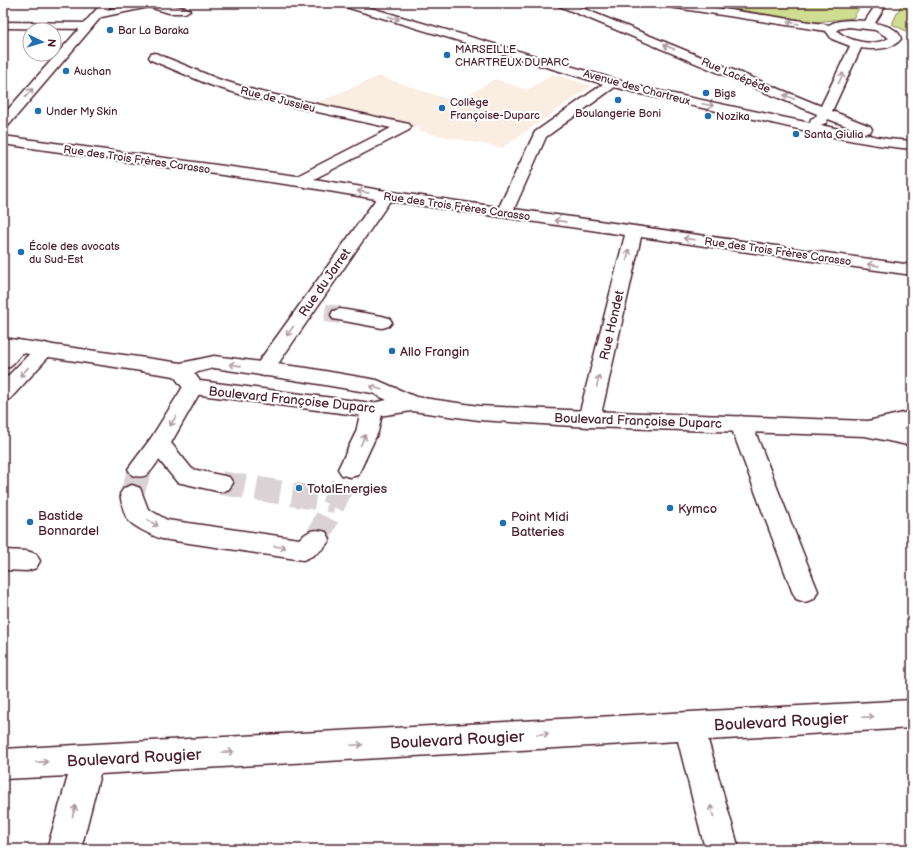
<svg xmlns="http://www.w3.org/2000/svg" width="915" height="852" font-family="'Balsamiq Sans',sans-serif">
  <rect width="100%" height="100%" fill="#fff"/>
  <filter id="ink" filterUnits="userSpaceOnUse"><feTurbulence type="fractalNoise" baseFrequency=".025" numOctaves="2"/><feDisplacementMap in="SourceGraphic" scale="8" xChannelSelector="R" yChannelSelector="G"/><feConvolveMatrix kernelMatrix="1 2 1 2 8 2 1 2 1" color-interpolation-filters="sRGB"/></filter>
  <g filter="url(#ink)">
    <path fill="#faede2" d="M553,74l39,12 -90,62 -84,-17 3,-3 -110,-23 68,-29 77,26 39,-23 33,11z"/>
    <g fill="#cfdd90" stroke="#8c7e5e">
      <path d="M696,3h166l-9,15 -37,4z"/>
      <path d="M902,3h10v31l-20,-10z"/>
    </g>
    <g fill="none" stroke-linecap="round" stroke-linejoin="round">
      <path stroke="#dbd2d5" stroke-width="18" stroke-dasharray="18 10" stroke-linecap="butt" d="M325,313l15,2"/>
      <g stroke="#dbd2d5" stroke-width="24" stroke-dasharray="24 12" stroke-linecap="butt">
        <path d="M221,483l114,18"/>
        <path d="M132,494l8,-25"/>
        <path d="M317,539l33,-70"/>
      </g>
      <g stroke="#4a1f2b" stroke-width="3">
        <g id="minor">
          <path d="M139,3c8,0 48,3 51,7l-5,3h-16l-20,-6 -52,11 -5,-3 1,-2z"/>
          <path d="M338,3h16l291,85 165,35 1,-4 5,-2 1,-3 -260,-109 -1,-2h14l251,103 29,-60 -18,-7 -6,-8 -163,-25 -5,-3h26l145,22c9,-6 25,-5 36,-4l12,-18h10l-12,20c9,2 24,5 26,16 -9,11 -28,11 -40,9l-29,63 38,15 2,3 -2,3 -5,1 -37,-14 -2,4 -6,2 68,14 24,2v8c-50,-4 -100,-17 -149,-28 -49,-11 -99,-20 -148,-34l-69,50 -32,72 398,56v10l-271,-38 -41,182 -3,5 -8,3 -8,-3 -3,-5 47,-184 -235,-34 -119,173 -7,2 -7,-2 -3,-5 3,-5 119,-165 -77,-13 -296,-42v-8l294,40 94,-48 -142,-31 -39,-12 -59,-25 -2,-3 2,-3 4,-1 63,26 39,12 147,32 5,1 2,3 -2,3 -95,49 72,12 113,16 36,-75 68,-48 -264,-79zM849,27l26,3 14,8c-15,9 -39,4 -52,-7l1,-2z"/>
          <path d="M3,22l84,1 6,3 -6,3 -84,-1z"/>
          <path d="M340,309l42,7 7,2 3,4 -3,4 -7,2 -49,-9 -2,-4 2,-4z"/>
          <path d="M18,340l7,2 3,4 -18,21 -7,1v-18l8,-8z"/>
          <path d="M45,343l7,2 3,4 -3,4 -42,46 -7,2v-20l35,-36z"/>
          <path d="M193,380l7,2 3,5 -32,56 21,26 37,8 4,6 -4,6 -8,3 -44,-10 -18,-22c-9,12 -11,20 -27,15l-4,-6 23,-31 35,-56z"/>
          <path d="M372,403l8,2 3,5 -5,22 -20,43 -8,2 -8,-2 -4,-6 18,-37 5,-22 3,-5z"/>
          <path d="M741,416l8,3 3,5 66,167 -4,8 -9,3 -9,-3 -4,-8 -62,-167 3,-5z"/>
          <path d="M132,485l8,3 8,21 19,11 132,19c10,-8 14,-11 27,-7l4,7c-6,11 -16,17 -27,21l-141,-21c-9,-3 -26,-11 -33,-18 -6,-6 -7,-19 -9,-27l4,-6z"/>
          <path d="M3,550l24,1 9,3 4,7 -4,7 -9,3 -24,-1z"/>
          <path d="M912,700v28l-204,12 31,109h-34l-27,-108 -578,33 -19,75h-34l21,-73 -65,3v-30z"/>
        </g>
      </g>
      <g stroke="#4a1f2b" stroke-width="3">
        <g id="major">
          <path d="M102,3h11l-105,123 -5,1v-12z"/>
          <path d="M3,338l178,25 33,-7 93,12 70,12 39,17 63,9 110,5 279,10 44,-10v16l-9,1 9,2v16l-47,-10 -276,-9 -110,-7 -67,-9 -40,6 -179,-23 -7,-2 -12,-16 -171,-26zM214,368l93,14 65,11 15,7 -15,3 -172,-22 -6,-8z"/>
        </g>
      </g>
      <use href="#minor" fill="#fff" fill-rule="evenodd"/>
      <use href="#major" fill="#fff" fill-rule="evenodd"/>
    </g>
    <defs><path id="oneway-shaft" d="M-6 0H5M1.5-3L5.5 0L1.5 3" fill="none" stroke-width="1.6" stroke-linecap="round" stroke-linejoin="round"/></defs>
    <g stroke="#ae9aa0">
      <use href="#oneway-shaft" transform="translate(394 18) rotate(16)"/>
      <use href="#oneway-shaft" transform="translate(793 23) rotate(-171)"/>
      <use href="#oneway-shaft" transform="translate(669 47) rotate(-157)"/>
      <use href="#oneway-shaft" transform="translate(841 78) rotate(-65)"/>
      <use href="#oneway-shaft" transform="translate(29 93) rotate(-49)"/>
      <use href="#oneway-shaft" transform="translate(789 97) rotate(-157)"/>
      <use href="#oneway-shaft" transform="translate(708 105) rotate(12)"/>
      <use href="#oneway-shaft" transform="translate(363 192) rotate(-170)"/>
      <use href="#oneway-shaft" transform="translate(560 221) rotate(-172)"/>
      <use href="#oneway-shaft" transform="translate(689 239) rotate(-172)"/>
      <use href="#oneway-shaft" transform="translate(628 255) rotate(-77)"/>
      <use href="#oneway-shaft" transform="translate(873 265) rotate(-172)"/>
      <use href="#oneway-shaft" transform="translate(290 331) rotate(125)"/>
      <use href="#oneway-shaft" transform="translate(235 365) rotate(-172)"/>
      <use href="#oneway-shaft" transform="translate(24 372) rotate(133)"/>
      <use href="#oneway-shaft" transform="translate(598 381) rotate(-77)"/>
      <use href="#oneway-shaft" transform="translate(376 388) rotate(-162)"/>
      <use href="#oneway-shaft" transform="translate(173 421) rotate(121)"/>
      <use href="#oneway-shaft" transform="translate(363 440) rotate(-66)"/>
      <use href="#oneway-shaft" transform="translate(153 523) rotate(31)"/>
      <use href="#oneway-shaft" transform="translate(280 547) rotate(9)"/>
      <use href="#oneway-shaft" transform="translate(868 717) rotate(-3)"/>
      <use href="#oneway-shaft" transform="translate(543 734) rotate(-3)"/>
      <use href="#oneway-shaft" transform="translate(357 745) rotate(-3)"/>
      <use href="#oneway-shaft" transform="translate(228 752) rotate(-3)"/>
      <use href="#oneway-shaft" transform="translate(42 762) rotate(-4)"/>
      <use href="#oneway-shaft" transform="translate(74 811) rotate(-75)"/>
      <use href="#oneway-shaft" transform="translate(712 811) rotate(-105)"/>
    </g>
  </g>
  <g fill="#1f6fb2" stroke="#fff" stroke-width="1.5">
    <circle cx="110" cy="30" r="4"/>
    <circle cx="447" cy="55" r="4"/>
    <circle cx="66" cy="71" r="4"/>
    <circle cx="706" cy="93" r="4"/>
    <circle cx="618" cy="100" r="4"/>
    <circle cx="442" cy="108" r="4"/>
    <circle cx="38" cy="111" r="4"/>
    <circle cx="708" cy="116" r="4"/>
    <circle cx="796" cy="134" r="4"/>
    <circle cx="21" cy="252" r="4"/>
    <circle cx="392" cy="351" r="4"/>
    <circle cx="299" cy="488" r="4"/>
    <circle cx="670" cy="508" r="4"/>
    <circle cx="30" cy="522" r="4"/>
    <circle cx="503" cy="523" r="4"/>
  </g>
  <g text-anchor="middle" stroke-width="4" stroke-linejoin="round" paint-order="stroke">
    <g font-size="11" fill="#4a1f2b" stroke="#fff" text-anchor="start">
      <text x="118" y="34">Bar La Baraka</text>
      <text x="455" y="53">MARSEILLE<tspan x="455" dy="13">CHARTREUX DUPARC</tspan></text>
      <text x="74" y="75">Auchan</text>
      <text x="714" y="97">Bigs</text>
      <text x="450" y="106">Collège<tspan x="450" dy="13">Françoise-Duparc</tspan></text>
      <text x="46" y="115">Under My Skin</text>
      <text x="618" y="117" text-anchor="middle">Boulangerie Boni</text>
      <text x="716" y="120">Nozika</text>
      <text x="804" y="138">Santa Giulia</text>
      <text x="29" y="250">École des avocats<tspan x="29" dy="13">du Sud-Est</tspan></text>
    </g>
    <g font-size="11" fill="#4a1f2b" stroke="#fff">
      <text transform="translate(736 75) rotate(23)" y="4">Rue Lacépède</text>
      <text transform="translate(637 87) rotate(15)" y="4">Avenue des Chartreux</text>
      <text transform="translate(278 99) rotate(14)" y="4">Rue de Jussieu</text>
      <text transform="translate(137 159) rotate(8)" y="4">Rue des Trois Frères Carasso</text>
      <text transform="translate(457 206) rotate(8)" y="4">Rue des Trois Frères Carasso</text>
      <text transform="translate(778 251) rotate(8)" y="4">Rue des Trois Frères Carasso</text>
    </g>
    <g font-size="13" fill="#4a1f2b" stroke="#fff">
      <text transform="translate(324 282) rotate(-55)" y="5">Rue du Jarret</text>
      <text transform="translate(611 325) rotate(-77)" y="5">Rue Hondet</text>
      <text transform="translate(292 399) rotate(6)" y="5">Boulevard Françoise Duparc</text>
      <text transform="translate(638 420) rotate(2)" y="5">Boulevard Françoise Duparc</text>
    </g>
    <g font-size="13" fill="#4a1f2b" stroke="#fff" text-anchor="start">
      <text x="400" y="356">Allo Frangin</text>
      <text x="307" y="493">TotalEnergies</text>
      <text x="678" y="513">Kymco</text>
      <text x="38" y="520">Bastide<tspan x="38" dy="15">Bonnardel</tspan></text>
      <text x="511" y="521">Point Midi<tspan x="511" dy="15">Batteries</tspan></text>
    </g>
    <g font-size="16" fill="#4a1f2b" stroke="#fff">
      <text transform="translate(781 721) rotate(-3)" y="6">Boulevard Rougier</text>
      <text transform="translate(457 739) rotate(-3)" y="6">Boulevard Rougier</text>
      <text transform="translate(134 757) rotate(-3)" y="6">Boulevard Rougier</text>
    </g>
  </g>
  <rect width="915" height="852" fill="none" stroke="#fff" stroke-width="16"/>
  <rect x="8" y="8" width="899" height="836" fill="none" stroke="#4a1f2b" stroke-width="1.5" filter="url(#ink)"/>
  <g transform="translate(42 42) rotate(95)"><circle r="19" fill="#ffffff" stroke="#b7a5aa"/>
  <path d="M0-3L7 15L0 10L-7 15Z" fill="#1f6fb2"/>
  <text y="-6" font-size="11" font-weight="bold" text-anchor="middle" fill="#4a1f2b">N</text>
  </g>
</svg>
